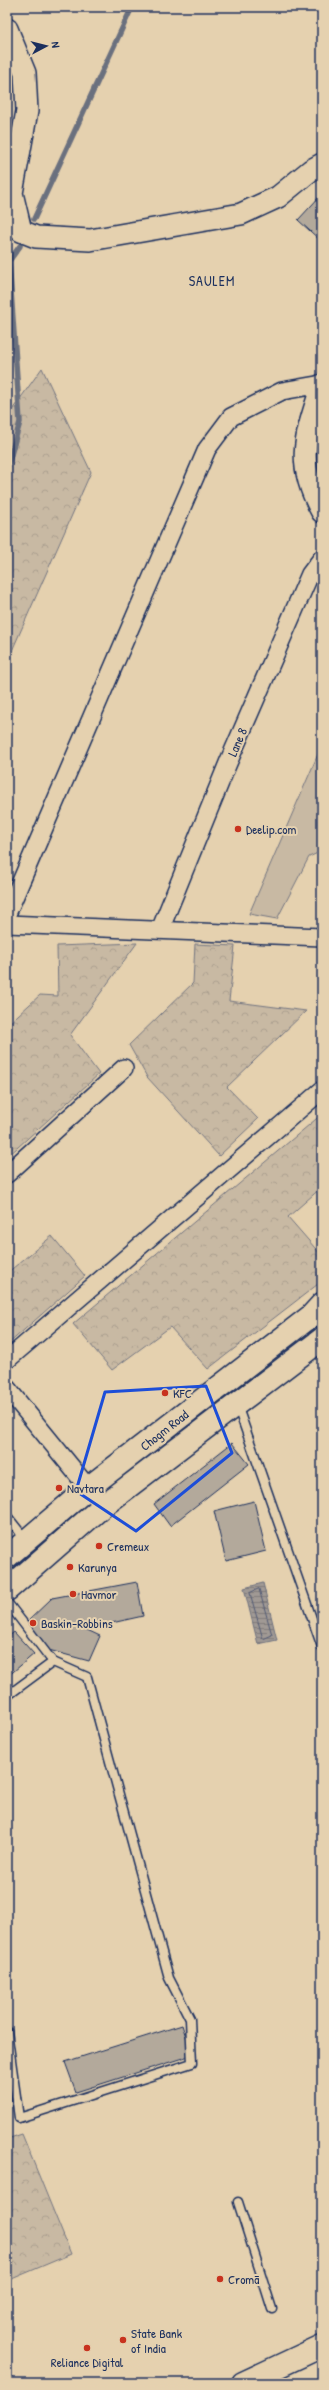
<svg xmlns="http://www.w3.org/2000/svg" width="329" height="2390" font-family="'Patrick Hand',sans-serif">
  <defs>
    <pattern id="forest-crowns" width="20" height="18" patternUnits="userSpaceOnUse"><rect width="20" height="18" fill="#c8b9a3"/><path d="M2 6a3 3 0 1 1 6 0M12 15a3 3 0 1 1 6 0" fill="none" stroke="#ab9f8f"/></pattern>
    <pattern id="water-rules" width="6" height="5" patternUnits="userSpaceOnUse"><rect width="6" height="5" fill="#a09994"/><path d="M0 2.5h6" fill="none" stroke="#827d7c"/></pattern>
  </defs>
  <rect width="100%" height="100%" fill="#e5d1af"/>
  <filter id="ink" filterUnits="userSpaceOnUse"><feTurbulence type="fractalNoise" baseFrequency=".025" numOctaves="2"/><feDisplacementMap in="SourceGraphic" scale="8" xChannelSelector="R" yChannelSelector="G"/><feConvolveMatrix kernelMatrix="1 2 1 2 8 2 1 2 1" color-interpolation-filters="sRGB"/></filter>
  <g filter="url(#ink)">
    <path fill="#c8b9a3" stroke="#727480" d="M322,745v106l-13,6 -32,62 -28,-5z"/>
    <g fill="url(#forest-crowns)" stroke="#727480">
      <path d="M42,368l49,104 -84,190v-245z"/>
      <path d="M137,943l-67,92 29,39 -92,83v-132l33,-30 18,1 -1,-50z"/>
      <path d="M195,944l40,2 -6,55 77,10 -79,76 31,32 -39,37 -72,-79 -18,-32 64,-62z"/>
      <path d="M322,1114v73l-34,30 34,39v25l-114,88 -38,-42 -58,43 -39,-46z"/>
      <path d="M52,1236l33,40 -78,69v-72z"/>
      <path d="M22,2134l49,120 -64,27v-142z"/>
    </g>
    <path fill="url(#water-rules)" stroke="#6b6f7e" d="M263,1583l14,57 -19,4 -14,-56z"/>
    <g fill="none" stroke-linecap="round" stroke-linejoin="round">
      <path stroke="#505974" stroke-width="1" d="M259,1589l13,46 -9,4 -13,-46z"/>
      <g stroke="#6b6f7e" stroke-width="5.5">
        <path d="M34,219l98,-212"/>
        <path d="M7,469l13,-47 -11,-161 11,-15"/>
      </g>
    </g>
    <g fill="#b3a99b" stroke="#1b2f5e">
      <path d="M322,194v48l-24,-22z"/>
      <path d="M232,1443l17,21 -79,62 -16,-22z"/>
      <path d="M254,1501l12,50 -40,10 -12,-50z"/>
      <path d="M137,1582l6,34 -58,13 15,7 -11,25 -44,-12 -18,-27 25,-24z"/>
      <path d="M14,1632l20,22 -27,23v-39z"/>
      <path d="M182,2025l10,30 -116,37 -11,-30z"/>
    </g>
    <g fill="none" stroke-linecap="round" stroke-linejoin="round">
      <g stroke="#1b2f5e" stroke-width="11">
        <g id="service">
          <path d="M237,1405l85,242"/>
          <path d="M7,1516l19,24"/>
          <path d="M7,1602l46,60"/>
          <path d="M7,1696l46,-34 34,15 82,301 21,41 2,44 -173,55 -12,-87"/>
          <path d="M238,2202l34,107"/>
        </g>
      </g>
      <g stroke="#1b2f5e" stroke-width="20">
        <g id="minor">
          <path d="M7,914l200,-465 24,-32 51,-26 40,-7"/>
          <path d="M7,924l315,13"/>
          <path d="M160,930l68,-167 82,-189 12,-16"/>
          <path d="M7,1174l117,-106"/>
          <path d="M7,1360l315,-270"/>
          <path d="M7,1388l96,118"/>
        </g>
      </g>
      <g stroke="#1b2f5e" stroke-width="24">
        <g id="tertiary">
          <path d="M7,29l18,44 2,38 -15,82 9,38 15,6 54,3 151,-26 37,-17 33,-27 11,-6"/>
          <path d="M322,385c-16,51 -28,76 0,127"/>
        </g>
      </g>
      <g stroke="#1b2f5e" stroke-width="25">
        <path id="primary" d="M7,1590l96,-84 219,-167"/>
      </g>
      <g stroke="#1b2f5e" stroke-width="25">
        <g id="trunk">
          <path d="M7,1557l81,-69 223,-172 11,-12"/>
          <path d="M243,2383l79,-37"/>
        </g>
      </g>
      <use href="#service" stroke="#e5d1af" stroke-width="8"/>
      <use href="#minor" stroke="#e5d1af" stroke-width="17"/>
      <use href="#tertiary" stroke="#e5d1af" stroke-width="21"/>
      <use href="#primary" stroke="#e5d1af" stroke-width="22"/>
      <use href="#trunk" stroke="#e5d1af" stroke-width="22"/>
    </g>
  </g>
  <path fill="none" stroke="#1d4ed8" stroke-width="3" stroke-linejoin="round" d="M206,1386l26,67 -96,78 -60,-40 29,-99z"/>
  <g fill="#c8321e" stroke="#e5d1af" stroke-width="1.5">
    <circle cx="238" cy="829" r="4"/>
    <circle cx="165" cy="1393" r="4"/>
    <circle cx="59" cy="1488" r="4"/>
    <circle cx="99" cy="1546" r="4"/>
    <circle cx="70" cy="1567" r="4"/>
    <circle cx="73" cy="1594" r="4"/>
    <circle cx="33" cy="1623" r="4"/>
    <circle cx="220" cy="2279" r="4"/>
    <circle cx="123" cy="2340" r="4"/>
    <circle cx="87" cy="2348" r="4"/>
  </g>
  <g text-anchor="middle" stroke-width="4" stroke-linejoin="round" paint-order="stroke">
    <g font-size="13" fill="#1b2f5e" stroke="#e5d1af">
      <text transform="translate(237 742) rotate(-67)" y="5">Lane 8</text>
      <text transform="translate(164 1430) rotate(-38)" y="5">Chogm Road</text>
    </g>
    <g font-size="13" fill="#1b2f5e" stroke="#e5d1af" text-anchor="start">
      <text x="246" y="834">Deelip.com</text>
      <text x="173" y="1398">KFC</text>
      <text x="67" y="1493">Navtara</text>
      <text x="107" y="1551">Cremeux</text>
      <text x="78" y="1572">Karunya</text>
      <text x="81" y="1599">Havmor</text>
      <text x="41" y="1628">Baskin-Robbins</text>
      <text x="228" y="2284">Cromā</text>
      <text x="131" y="2338">State Bank<tspan x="131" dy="15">of India</tspan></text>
      <text x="87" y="2367" text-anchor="middle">Reliance Digital</text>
    </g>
    <g font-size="14" letter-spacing="1" fill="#1b2f5e" stroke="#e5d1af">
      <text x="212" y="286">SAULEM</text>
    </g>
  </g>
  <rect width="329" height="2390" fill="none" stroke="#e5d1af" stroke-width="24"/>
  <rect x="12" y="12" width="305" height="2366" fill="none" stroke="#1b2f5e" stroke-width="1.5" filter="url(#ink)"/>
  <g transform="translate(46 46) rotate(83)" stroke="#e5d1af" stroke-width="3" paint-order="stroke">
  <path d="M0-3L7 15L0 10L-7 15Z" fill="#1b2f5e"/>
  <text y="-6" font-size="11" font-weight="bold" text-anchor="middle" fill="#1b2f5e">N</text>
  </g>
</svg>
